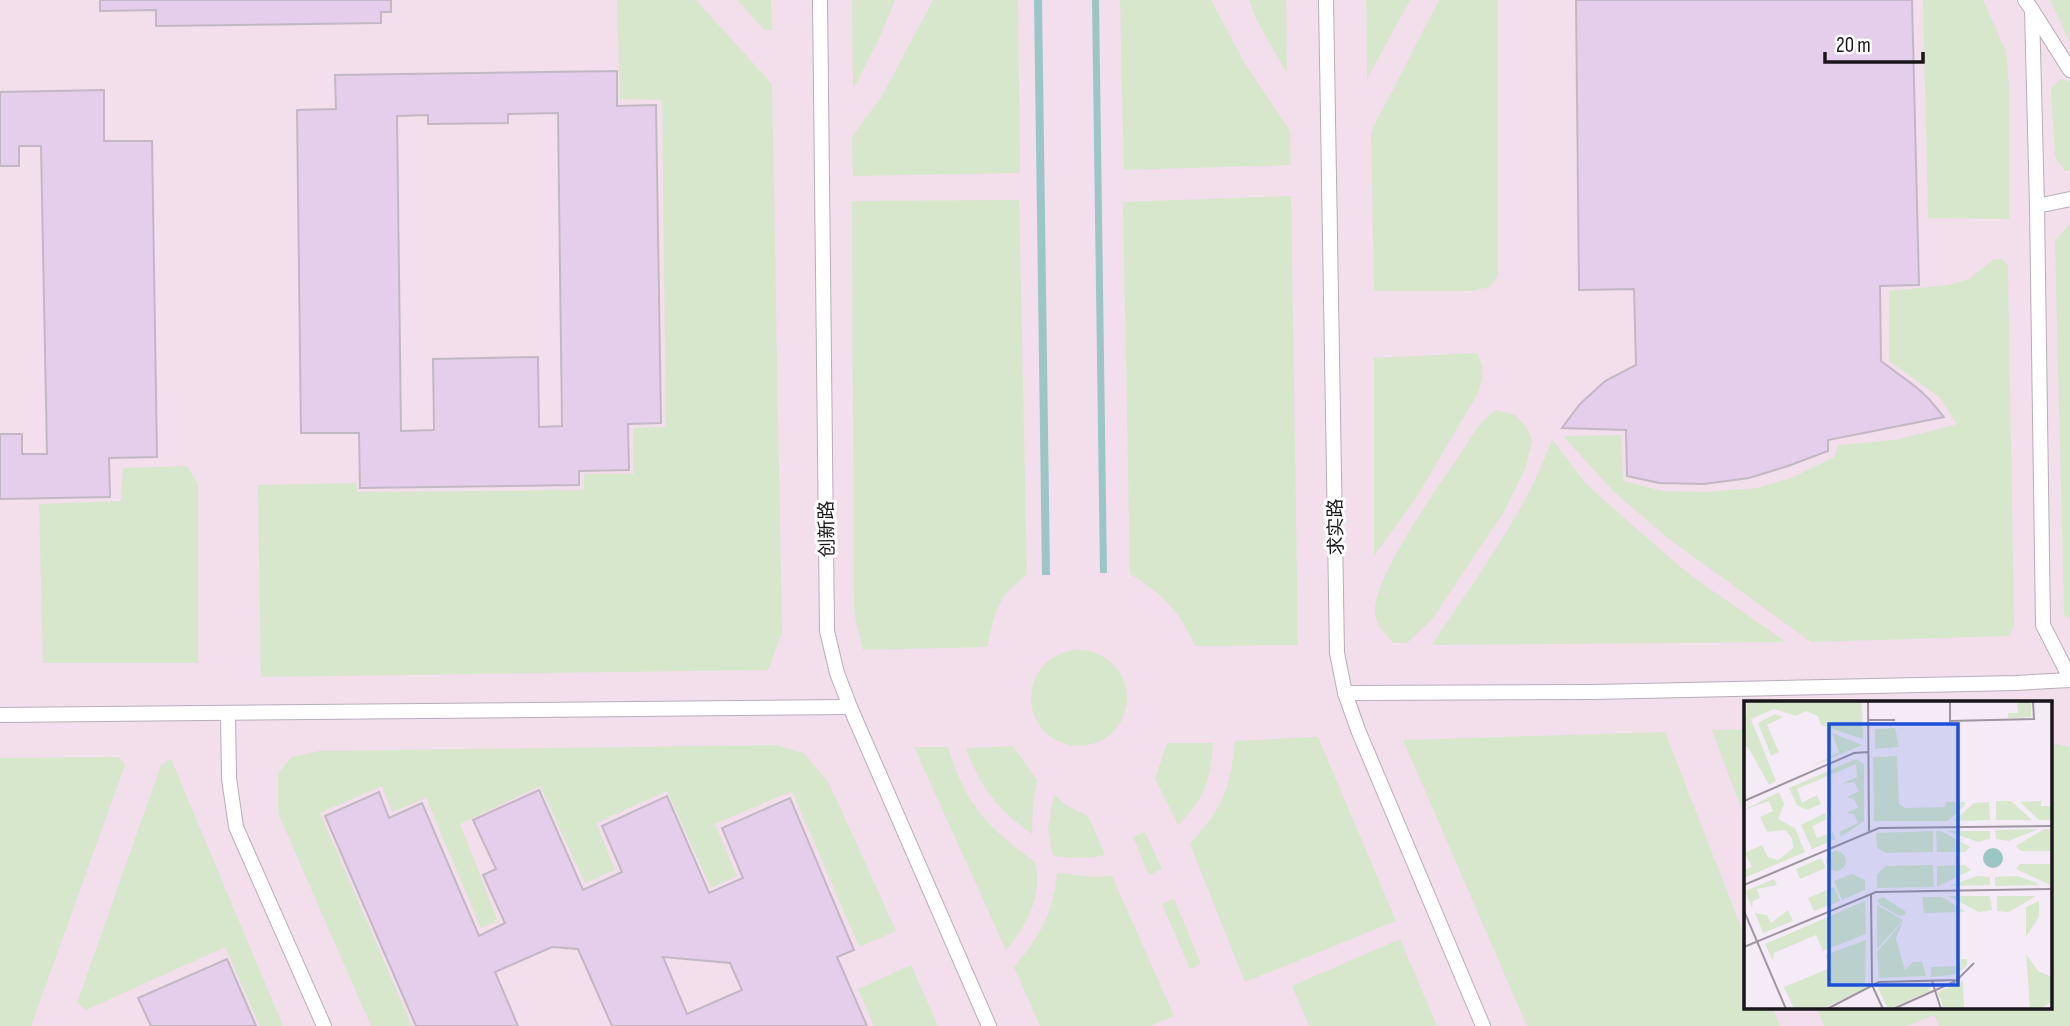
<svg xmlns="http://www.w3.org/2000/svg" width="2070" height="1026" font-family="'Sofia Sans Condensed','Noto Sans SC',sans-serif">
  <rect width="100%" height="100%" fill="#f5ebf7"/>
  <path fill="#f3deec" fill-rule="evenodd" d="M0,0h2070v1026h-2070zM1746,702h305v305h-305z"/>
  <g fill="#d6e7cc">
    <path d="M617,0h79l76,84 10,549 -14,37 -507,7 -3,-192 98,-2 1,9 227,-2v-16h49v-46l33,-1 -4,-327 -42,-1z"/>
    <path d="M737,0h34l1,31 -8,-1z"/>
    <path d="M852,0h43l-17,41 -25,48z"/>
    <path d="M933,0h85l2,173 -167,3 -1,-39 30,-41z"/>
    <path d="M1120,0h91l34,64 45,67 1,34 -167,5z"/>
    <path d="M1249,0h37l1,73 -31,-54z"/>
    <path d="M1366,0h44l-43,79z"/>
    <path d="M1439,0h59v275l-8,12 -21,4h-95l-3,-159z"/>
    <path d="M1923,0h60l23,51 3,35v133l-81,-1z"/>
    <path d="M2050,0h20v42z"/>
    <path d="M2061,79l7,1 2,4v87h-5l-10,-14 -4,-69z"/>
    <path d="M1291,196l7,449 -103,1c-15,-34 -32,-52 -65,-72l-7,-372z"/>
    <path d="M1019,200l8,374 -23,21 -10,22 -7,30 -124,3 -9,-38 -2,-411z"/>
    <path d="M2070,223v397l-6,-6 -9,-373z"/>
    <path d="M1994,259h8l6,7 6,360 -5,10 -198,6 -142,-103 -55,-47 -51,-56 58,-1 2,46 40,10 42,1 52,-4 34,-10 43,-21 4,-12 57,-5 62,-16 -18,-27 -50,-36v-70l60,-6 20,-6z"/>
    <path d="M1477,353c8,15 6,24 1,40l-62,105 -42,58v-198z"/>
    <path d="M1496,410l19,5 12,13 5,13 -7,28 -20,41 -73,109 -25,24h-13c-10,-9 -18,-17 -19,-31 -4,-30 64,-128 84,-156 8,-12 15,-26 25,-36 3,-4 8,-7 12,-10z"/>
    <path d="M1552,439l34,45 45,40 59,51 96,67 -354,3c43,-66 94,-132 120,-206z"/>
    <path d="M187,466l11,18v179h-155l-4,-159 82,-3 2,-33z"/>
    <circle cx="1079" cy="698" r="48"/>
    <path d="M1712,730h34v91z"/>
    <path d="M1665,732l81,208v67h26l8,19h-253l-124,-286z"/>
    <path d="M1318,737l78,184 -151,61 -55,-138c33,-37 40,-53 45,-103z"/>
    <path d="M1167,743h46c-3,39 -8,54 -35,82l-23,-46z"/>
    <path d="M2051,743l19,4v279h-131l-5,-11 -27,11h-83l-7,-19h234z"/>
    <path d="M774,745l30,8 25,30 67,148 -37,16 -67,-156 -77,33 22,52 -26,12 -44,-97 -71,32 19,47 -30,13 -45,-97 -80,38 38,97 -17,7 -55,-130 -34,14 -10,-26 -62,27 92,213h-41l-93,-213v-40l14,-16 28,-6z"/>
    <path d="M1013,746l24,34 -4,25 -1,29c-33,-23 -54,-49 -66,-86z"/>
    <path d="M914,747h34c17,57 39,80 87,115 8,34 -8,63 -29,88z"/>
    <path d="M119,757l6,8 -94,261h-31v-268z"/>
    <path d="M171,759l112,267h-23l-35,-79 -139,63 -9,-7 84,-238z"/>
    <path d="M1054,794l10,10 24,12 17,39c-18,4 -34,3 -52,1l-5,-27z"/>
    <path d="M1145,832l17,37 -13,6 -16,-38z"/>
    <path d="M1057,873l37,4 18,-1 62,140 -23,10h-111l-26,-59c26,-31 39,-53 43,-94z"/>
    <path d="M1174,899l27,65 -11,5 -28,-65z"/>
    <path d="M1400,939l37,87h-128l-17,-40z"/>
    <path d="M911,965l27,61h-64l-16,-37z"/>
  </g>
  <g fill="#9ac6c6">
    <path d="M1034,0h8l8,575h-8z"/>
    <path d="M1092,0h7l8,573h-7z"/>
  </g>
  <g fill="#e5ceeb" stroke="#c1b8c3" stroke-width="2" fill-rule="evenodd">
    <path d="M100,0h291v12h-10v11l-225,3v-16l-56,1z"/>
    <path d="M1576,0h336l7,285 -39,1 1,75 35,26 13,12 15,18 -116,23v11l-40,15 -39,12 -45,6 -45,-1 -32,-7 -1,-46 -64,-2 17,-23 26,-24 31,-16 -2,-76 -55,1z"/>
    <path d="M617,71v35l39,-1 5,318 -33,1 1,46 -50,1v14l-219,3 -1,-55h-58l-4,-323 39,-1 -1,-34zM558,113l4,313 -23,1 -1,-70 -105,2 1,71 -33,1 -4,-315 31,-1v9l80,-1v-9z"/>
    <path d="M104,90v51h48l5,316 -48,1 1,39 -110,2v-65h22v20h25l-6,-308h-22v20h-19v-74z"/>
    <path d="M539,790l44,100 39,-18 -20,-46 65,-30 42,97 34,-15 -21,-50 68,-30 64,152 -17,7 30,69h-255l-34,-77 -26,-2 -57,25 23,54h-102l-91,-210 54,-24 10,26 33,-15 57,133 26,-13 -22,-48 13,-6 -23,-49zM663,957l67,6 12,27 -55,24z"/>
    <path d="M227,959l29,67h-105l-13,-28z"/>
  </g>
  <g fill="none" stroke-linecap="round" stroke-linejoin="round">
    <g stroke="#b7aeb9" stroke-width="16">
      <g id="service">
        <path d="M820,0l7,631 10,42 13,34 139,319"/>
        <path d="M1326,0l11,653 8,40 13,37 125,296"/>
        <path d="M2025,0l7,10 5,196 6,419 27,53"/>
        <path d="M2032,10l38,60"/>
        <path d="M2037,206l33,-7"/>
        <path d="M1345,693l248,-1 423,-9 54,-3"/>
        <path d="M228,714l1,64 7,49 88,199"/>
        <path d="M0,715l850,-8"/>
      </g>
    </g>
    <use href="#service" stroke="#fff" stroke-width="14"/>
  </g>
  <g text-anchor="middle" stroke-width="6" stroke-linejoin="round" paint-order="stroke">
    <g font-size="19" fill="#19161a" stroke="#fff">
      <text transform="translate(1335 527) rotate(-91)" y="7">求实路</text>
      <text transform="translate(826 529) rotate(-91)" y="7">创新路</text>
    </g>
  </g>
  <g transform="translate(1744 701)">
    <rect width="308" height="308" fill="#f5ebf7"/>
    <path d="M3,0h115l1,38 -42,-14 -3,-9 -12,-5 -10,5 -22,-7 -23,10 25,62 -7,4 -21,-38 -4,1zM273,0h14v16l-23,1v-5h10zM31,13l8,3 -16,8 12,27 -8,4 -13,-33zM151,27l4,19 -24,2v-20zM88,32l30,12 -51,22 28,-15zM153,55l2,48 6,4 40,-1 1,-5h19v3l-17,16h-74l-1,-64zM112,58l8,5v57l-23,16 -2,-5 19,-9 -4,-9 -8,-1 12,-5 -4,-9 -7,-2 12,-6 -5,-9 -13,2 16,-7 -1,-13 -59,25 5,14 15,-8 4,9 -15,6 -9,-5 -8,-17zM35,91l5,12 -6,15 17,9 10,24 -61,26v-8l8,-3 -7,-14 17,-8 6,12 10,3 15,-12 -1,-10 -7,-8 -18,2 -7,-15 13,-6 -4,-10 -25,9zM252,100h15l21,19h-36zM297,100v5h11v14h-13l-19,-18zM245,101l1,18 -36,1 20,-18zM81,112l2,6 -15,7 5,12 16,-6 3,7 -24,10 -11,-24zM295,128l-31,12 -12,-2 -1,-9zM300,128h6v22h-29l-5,-5zM189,130v21l-47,1 -9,-5 -1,-15zM192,130h5l29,16 -5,5h-28zM203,130h43v8l-12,3zM82 160a10 10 0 1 1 20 0a10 10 0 1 1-20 0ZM77,157l5,10 -26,11 -4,-10zM276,163h30v21l-34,-16zM189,164l1,22 -57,1v-14l9,-8zM221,164l6,5 -34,17v-21zM108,173l13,6v10l-23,10 -8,-19zM233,175l13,1v8l-41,1zM273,175l18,6 4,3 -44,1v-9zM30,178l3,6 -20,4 3,9 -7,3 -1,7 -7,-17zM90,186l6,14 -26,10 -6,-13zM204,195h42l2,14 -13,2zM292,195l-27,16 -12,-1v-15zM139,196l22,14 1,4 -7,1 -19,-11 -3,-5zM178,196h20l24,15 -42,1zM121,200l1,33 -43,17 -7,-16 -42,18 -1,8 -8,-17zM295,200v16l-13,20v-30zM133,204l26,15 -26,29zM44,209l5,11 -30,12 -8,-20 12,2 4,8zM159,220l-7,18 9,31 8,-8h9l4,14 -47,2 -2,-26zM122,239l-1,49 -44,20h-27l-10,-22 46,-19 -5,-13zM282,253l12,17 14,6v25l-12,7h-10zM217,258h6v6l-9,9 -27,3v-10l29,-1zM219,280l1,28h-20l-6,-17zM184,282l2,8 -42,18 -10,-21 3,-4z" fill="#d6e7cc"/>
    <path d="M239 157a10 10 0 1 1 20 0a10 10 0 1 1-20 0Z" fill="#9ac6c6"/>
    <path fill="none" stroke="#9d969f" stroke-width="2" d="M124,0l1,130M206,0v20l84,-2 -1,-18M124,19h27M0,100l110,-48 14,-1M0,184l135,-57 173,-2M127,192l1,92 11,24M0,210l42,98M0,246l132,-55 176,-3M188,280l9,28M83,308l52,-27 78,-2 17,-17M149,308l63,-28"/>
    <path fill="#1d4ed8" fill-opacity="0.15" stroke="#1d4ed8" stroke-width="3.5" d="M85,23h129v261h-129z"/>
    <rect width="308" height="308" fill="none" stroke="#19161a" stroke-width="3.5"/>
  </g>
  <path d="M1825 52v10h98v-10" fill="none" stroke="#19161a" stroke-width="3.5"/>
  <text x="1836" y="52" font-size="21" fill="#19161a" stroke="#ffffff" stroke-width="5" paint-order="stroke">20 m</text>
</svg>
